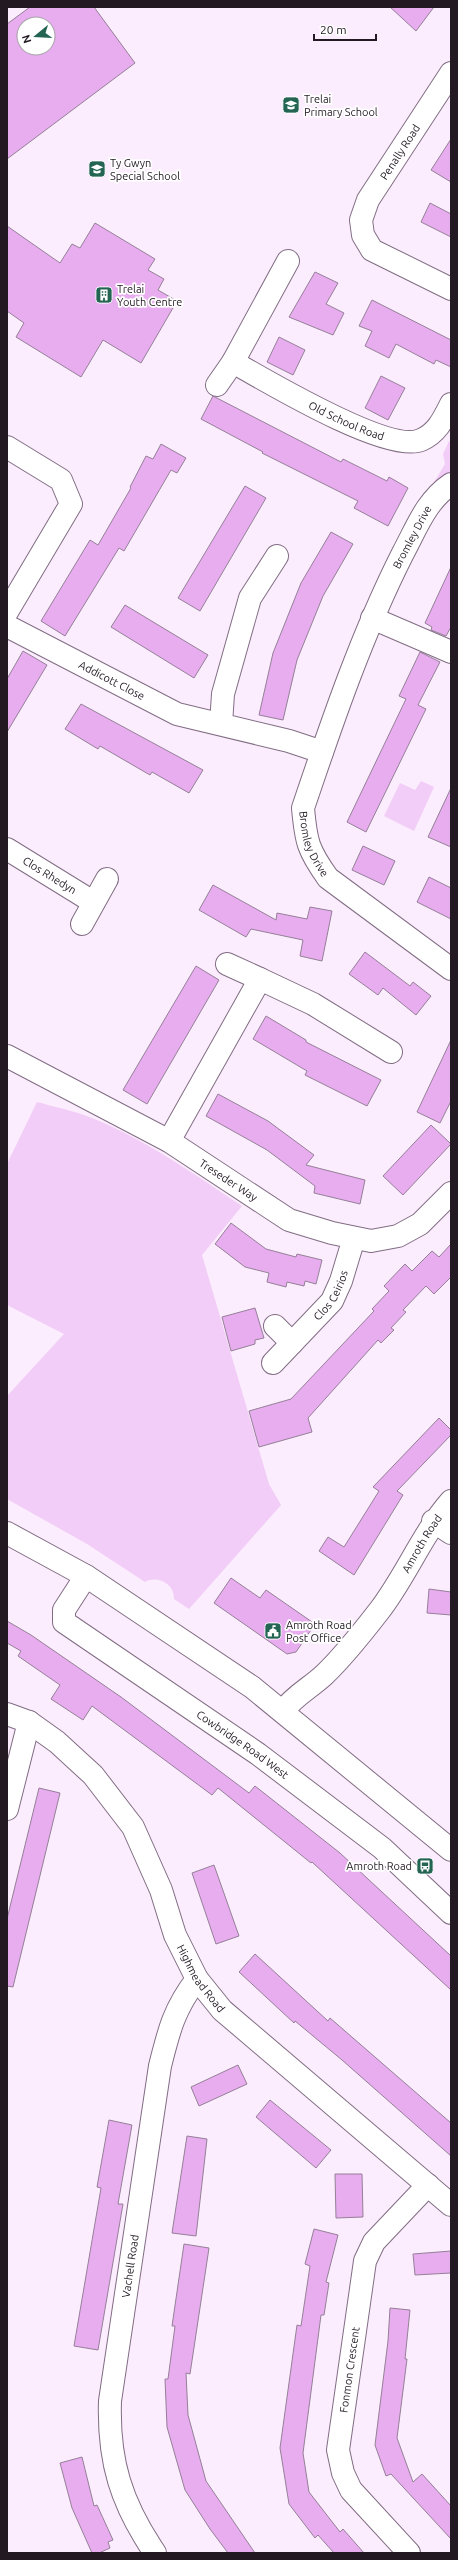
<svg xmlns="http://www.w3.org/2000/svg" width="458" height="2560" font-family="Ubuntu,sans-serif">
  <rect width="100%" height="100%" fill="#fbedfd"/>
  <g fill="#f2cdf7">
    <path d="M449,441l2,2v30l-21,16 15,-25 -2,-10z"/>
    <path d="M421,781l13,6 -20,44 -30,-15 16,-33 15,7z"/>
    <path d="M37,1102c18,5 38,9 55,16 54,22 102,56 150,88l-40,49 67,229 12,21 -92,104 -15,-10c1,-15 -17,-24 -29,-17l-58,-38 -80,-45v-103l57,-62 -57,-29v-141z"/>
  </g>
  <g fill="#e7adef" stroke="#958098" fill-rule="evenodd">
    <path d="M30,7h64l41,56 -128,96v-135zM24,24h24v24h-24z"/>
    <path d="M390,7h44l-18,24z"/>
    <path d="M451,139v43l-20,-12z"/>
    <path d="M430,203l21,11v23l-30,-15z"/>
    <path d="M95,223l60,36 -7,11 16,9 -6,11 19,11 -36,62 -38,-23 -22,37 -65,-40 8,-14 -17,-12v-85l53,37 12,-19 8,4z"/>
    <path d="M315,272l23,11 -12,21 18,9 -11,22 -44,-18z"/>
    <path d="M372,300l79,40v27l-15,-7 -2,4 -38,-20 -7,14 -24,-12 7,-15 -13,-5z"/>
    <path d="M279,337l26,13 -12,25 -26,-13z"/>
    <path d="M381,376l24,12 -17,32 -23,-12z"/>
    <path d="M213,396l128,66 2,-3 44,22 2,-4 19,11 -20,38 -34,-18 4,-7 -96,-48 1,-1 -62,-33z"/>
    <path d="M161,444l25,14 -9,15 -6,-3 -47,81 -5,-3 -54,88 -24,-15 49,-81 8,5 33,-57 -1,-1 16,-31 7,3z"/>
    <path d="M245,486l21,12 -66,113 -22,-13z"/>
    <path d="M331,532l22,12 -30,52 -26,64 -14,60 -24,-5 14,-62 28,-70z"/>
    <path d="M451,567v60l-5,9 -15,-6 1,-3 -7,-4z"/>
    <path d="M125,605l83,50 -14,23 -83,-51z"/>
    <path d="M23,651l24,14 -40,67v-53z"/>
    <path d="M420,652l20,10 -22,43 8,4 -60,123 -19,-10 59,-123 -7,-3z"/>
    <path d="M81,704l122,66 -14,23 -37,-21 -2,3 -50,-29 -2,3 -33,-20z"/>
    <path d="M451,788v59l-23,-10z"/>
    <path d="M363,846l32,15 -11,24 -32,-15z"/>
    <path d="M429,877l22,11v31l-34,-17z"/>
    <path d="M213,885l63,35 1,-7 30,6 3,-12 22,4 -10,50 -22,-5 3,-16 -52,-11 -5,8 -47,-27z"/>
    <path d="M365,952l45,34 3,-4 18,14 -15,19 -33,-27 -5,7 -29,-21z"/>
    <path d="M196,966l23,14 -72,124 -24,-14z"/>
    <path d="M266,1016l40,24v2l75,38 -14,26 -62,-31 2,-4 -54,-32z"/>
    <path d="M451,1040v61l-11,22 -23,-11z"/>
    <path d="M218,1094l50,27 46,34 -8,10 59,15 -5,24 -46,-11 1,-7 -48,-36 -61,-34z"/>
    <path d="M431,1125l20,19 -48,51 -20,-19z"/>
    <path d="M231,1223l35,26 30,8 1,-3 25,6 -6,24 -11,-3 -1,5 -17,-4 -1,5 -19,-5 2,-9 -24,-6 -30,-23z"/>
    <path d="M451,1244v33l-17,17 -8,-8 -23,24 3,2 -15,16 3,2 -13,13 -3,-3 -70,78 4,14 -53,15 -10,-36 42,-12 83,-88 -2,-2 17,-18 -5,-5 21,-22 7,7 20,-20 7,6z"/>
    <path d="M255,1308l9,30 -9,2v4l-24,7 -9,-34z"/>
    <path d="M439,1418l12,12v5l-54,56 6,4 -49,80 -35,-24 9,-14 16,10 35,-56 -6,-4z"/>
    <path d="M231,1578l29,20 6,-8 49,34 -19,28 -9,2 -73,-51z"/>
    <path d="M429,1589l22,3v23l-24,-2z"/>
    <path d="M7,1621l24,14 90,62 128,96 6,-7 85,67 111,103v34l-139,-128 -1,1 -93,-75 -6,7 -120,-89 -9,14 -32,-21 9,-14 -42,-29 3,-5 -14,-8z"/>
    <path d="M39,1788l21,5 -47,194 -6,-1v-67z"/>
    <path d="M214,1865l25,71 -23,8 -24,-71z"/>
    <path d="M255,1954l73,67 2,-3 121,105v33l-109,-96 -47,-39 -1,2 -55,-51z"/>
    <path d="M238,2065l9,19 -48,22 -8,-19z"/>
    <path d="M270,2100l61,50 -15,18 -60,-51z"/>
    <path d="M109,2120l23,5 -14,79h5l-25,146 -24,-4 27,-158 -4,-1z"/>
    <path d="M187,2136l20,3 -11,97 -24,-3z"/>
    <path d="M335,2174h27l1,43 -27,1z"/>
    <path d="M314,2229l24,6 -12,47 3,1 -5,32h-3l-18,138 6,39 31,40 3,-3 21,24h-30l-16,-18 -3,3 -26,-34 -9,-56 17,-123 4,1 9,-60 -5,-2z"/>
    <path d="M184,2244l25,4 -19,126 -4,-1 2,42 18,66 49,72h-27l-18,-24 -25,-39 -18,-63 -2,-48h3l7,-53h-3z"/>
    <path d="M451,2251v22l-36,2 -2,-21z"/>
    <path d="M390,2308l20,2 -5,49h2l-10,79 16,44 9,-8 29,32v33l-60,-65 -5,2 -11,-31 13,-104z"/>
    <path d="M82,2457l12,49 3,-1 16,35 -5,2 2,6 -11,5h-7l-20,-45 -12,-45z"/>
  </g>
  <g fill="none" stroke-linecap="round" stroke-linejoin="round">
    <g stroke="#826d84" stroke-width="24">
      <g id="minor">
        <path d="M451,73l-83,127 -7,20 2,15 9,15 79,39"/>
        <path id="s1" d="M233,362c32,18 155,92 188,78 16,-7 22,-20 30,-36"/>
        <path d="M217,385l16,-23 55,-101"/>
        <path d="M7,447l54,33 10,24 -64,108"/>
        <path id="s2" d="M451,484c-25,17 -34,43 -48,69 -41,81 -71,169 -100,255 3,34 5,42 25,70l123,91"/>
        <path d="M372,618l79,34"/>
        <path id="s3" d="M7,626l170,88 112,27 33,11"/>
        <path d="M221,724l2,-30 27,-96 27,-42"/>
        <path id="s4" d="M7,849l86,53"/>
        <path d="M82,924l25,-45"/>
        <path d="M227,964l33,15"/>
        <path id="s5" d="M7,1056l162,85 120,79 43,13 39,8 27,-5 22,-12 31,-31"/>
        <path d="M169,1141l91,-162 53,25 78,48"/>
        <path d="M275,1326l17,17"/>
        <path id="s6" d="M273,1363l59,-62 9,-20 13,-43"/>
        <path d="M433,1521l18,12"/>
        <path id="s7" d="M86,1576l-22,34v12l194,132 124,94 69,65"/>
        <path id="s8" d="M283,1711c11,-15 27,-23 41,-36 20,-19 38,-42 55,-64 27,-35 43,-77 72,-110"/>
        <path id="s9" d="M7,1714l22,8 28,20 36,33 40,52 28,63 14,45 22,44 25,31 229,195"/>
        <path d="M7,1809l22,-87"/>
        <path id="s10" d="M155,2553c-34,-50 -47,-92 -45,-152l50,-335c9,-36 14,-57 37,-87"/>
        <path id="s11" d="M409,2553l-58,-63 -8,-17 -5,-23 27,-189 9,-19 54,-57"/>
      </g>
    </g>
    <g stroke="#826d84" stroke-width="24">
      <path id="trunk" d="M7,1533l79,43 166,111 199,163"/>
    </g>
    <use href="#minor" stroke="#fff" stroke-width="22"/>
    <use href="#trunk" stroke="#fff" stroke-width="22"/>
  </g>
  <defs>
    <g id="school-square" transform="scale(0.9)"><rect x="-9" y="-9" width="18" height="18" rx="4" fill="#236453" stroke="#fff"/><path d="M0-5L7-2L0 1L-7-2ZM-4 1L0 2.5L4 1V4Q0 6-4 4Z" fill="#fff"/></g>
    <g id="building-square" transform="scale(0.9)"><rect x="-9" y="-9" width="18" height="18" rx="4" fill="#236453" stroke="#fff"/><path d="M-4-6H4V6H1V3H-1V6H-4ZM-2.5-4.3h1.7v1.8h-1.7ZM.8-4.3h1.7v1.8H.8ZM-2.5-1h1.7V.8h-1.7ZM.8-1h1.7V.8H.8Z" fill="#fff"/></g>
    <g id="civic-square" transform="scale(0.9)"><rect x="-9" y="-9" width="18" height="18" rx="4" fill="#236453" stroke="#fff"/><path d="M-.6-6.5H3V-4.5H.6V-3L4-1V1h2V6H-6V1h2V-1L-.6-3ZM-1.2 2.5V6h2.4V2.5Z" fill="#fff"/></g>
    <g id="bus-square" transform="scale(0.9)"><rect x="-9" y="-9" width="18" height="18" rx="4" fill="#236453" stroke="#fff"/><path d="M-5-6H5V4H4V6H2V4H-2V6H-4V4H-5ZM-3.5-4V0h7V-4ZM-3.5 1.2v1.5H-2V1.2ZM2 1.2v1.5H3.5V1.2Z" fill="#fff"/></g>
  </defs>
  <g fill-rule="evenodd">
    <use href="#school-square" x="291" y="105"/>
    <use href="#school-square" x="97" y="169"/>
    <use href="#building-square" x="104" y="295"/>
    <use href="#civic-square" x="273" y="1631"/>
    <use href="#bus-square" x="425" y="1866"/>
  </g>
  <g text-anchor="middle" stroke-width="3.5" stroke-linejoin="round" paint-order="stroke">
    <g font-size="11" fill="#221923" stroke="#fff" text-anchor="start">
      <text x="304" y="103">Trelai<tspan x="304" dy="13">Primary School</tspan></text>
      <text x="110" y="167">Ty Gwyn<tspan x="110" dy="13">Special School</tspan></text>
      <text x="117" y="293">Trelai<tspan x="117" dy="13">Youth Centre</tspan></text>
      <text x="286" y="1629">Amroth Road<tspan x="286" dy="13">Post Office</tspan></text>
      <text x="412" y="1870" text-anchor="end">Amroth Road</text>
    </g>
    <g font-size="11" fill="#221923" stroke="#fff">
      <text transform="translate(400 152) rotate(-57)" y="4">Penally Road</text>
      <text dy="4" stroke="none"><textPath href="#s1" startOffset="128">Old School Road</textPath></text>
      <text transform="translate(412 537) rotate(-62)" y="4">Bromley Drive</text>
      <text dy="4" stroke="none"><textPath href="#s3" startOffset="118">Addicott Close</textPath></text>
      <text dy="4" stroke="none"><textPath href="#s2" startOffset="397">Bromley Drive</textPath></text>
      <text dy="4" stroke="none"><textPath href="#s4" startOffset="50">Clos Rhedyn</textPath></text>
      <text dy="4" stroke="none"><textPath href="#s5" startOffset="254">Treseder Way</textPath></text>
      <text dy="4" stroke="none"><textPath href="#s6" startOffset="90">Clos Ceirios</textPath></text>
      <text dy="4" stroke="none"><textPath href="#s8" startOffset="219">Amroth Road</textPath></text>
      <text dy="4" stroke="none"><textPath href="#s7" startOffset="269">Cowbridge Road West</textPath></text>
      <text dy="4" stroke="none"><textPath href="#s9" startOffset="339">Highmead Road</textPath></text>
      <text dy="4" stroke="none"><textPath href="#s10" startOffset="298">Vachell Road</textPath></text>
      <text dy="4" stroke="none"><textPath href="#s11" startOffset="209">Fonmon Crescent</textPath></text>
    </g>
  </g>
  <rect width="458" height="2560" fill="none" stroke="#221923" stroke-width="16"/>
  <g transform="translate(36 36) rotate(252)"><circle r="19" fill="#ffffff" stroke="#a7a3a7"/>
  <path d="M0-3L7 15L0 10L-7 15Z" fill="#236453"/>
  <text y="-6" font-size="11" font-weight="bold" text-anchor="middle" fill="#221923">N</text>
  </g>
  <path d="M314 34v6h62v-6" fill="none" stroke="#221923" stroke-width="2"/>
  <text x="320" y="34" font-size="12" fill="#221923" stroke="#ffffff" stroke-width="3" paint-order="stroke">20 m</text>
</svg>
